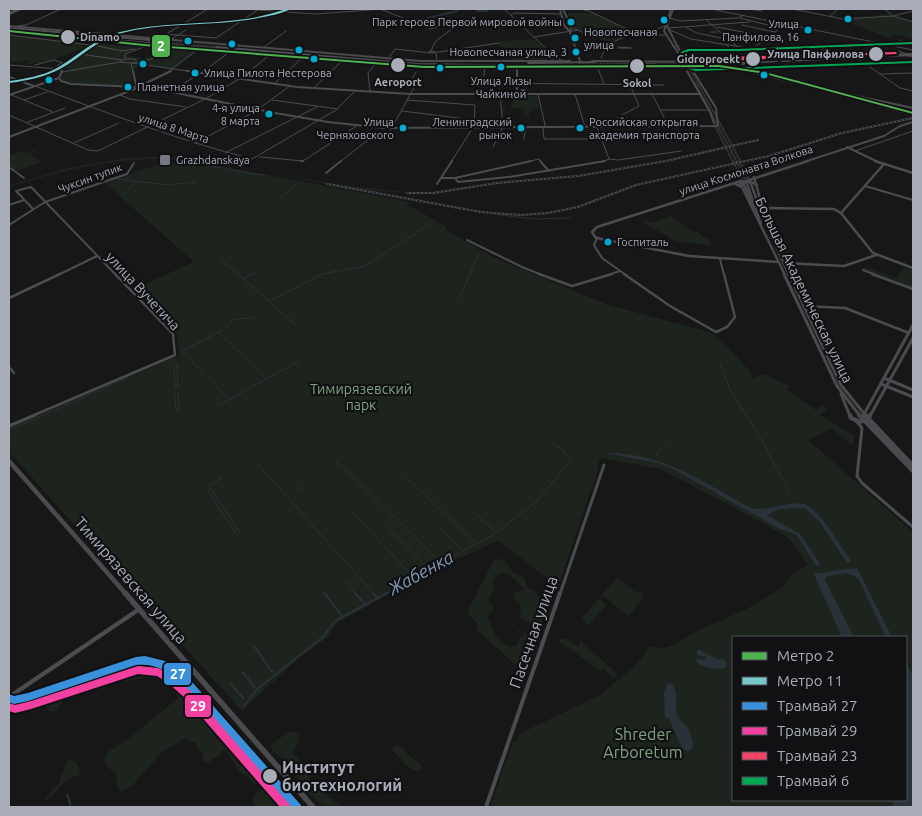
<svg xmlns="http://www.w3.org/2000/svg" width="922" height="816" font-family="Ubuntu,sans-serif">
  <rect width="100%" height="100%" fill="#171717"/>
  <g fill="#1d241e" fill-rule="evenodd">
    <path d="M568,13h25l42,21 -28,8 -34,-15z"/>
    <path d="M884,14l29,9v16l-11,-4 -12,1 6,4 -47,-17 5,-4 28,-2 -9,-1z"/>
    <path d="M9,36c20,1 40,4 58,7 7,0 9,2 14,1l3,3c-17,9 -39,17 -60,17l6,-3c-8,-2 -14,3 -21,0l4,-3 -4,2z"/>
    <path d="M533,39l25,21h-45c-2,-10 -8,-11 -16,-15l4,-1 -3,-2 4,-1z"/>
    <path d="M106,40l42,4 -14,4 -10,6v2l3,-1c16,4 26,6 41,-9l32,3 -28,20 -26,-4 -15,5 2,16 -65,-3 -7,-3 2,-8 6,-3 -11,-2 1,-1 15,-6 16,-13h6l-2,-2z"/>
    <path d="M502,95l35,1 2,13h-8l1,3 -4,2 2,12 -5,-18 2,18 -4,-18 -2,3 -1,-3 -15,-1v4h-2v-4h8l3,-4 -1,-6h-11z"/>
    <path d="M35,150l2,1 -7,3 11,8 -24,9 -8,-6v-9l14,-5 5,2z"/>
    <path d="M160,157l47,1 21,5 3,-2v3l2,1c58,12 117,23 176,27 -69,2 -138,-24 -206,-31 -67,-8 -131,6 -194,26v-2l59,-17 57,-10z"/>
    <path d="M146,161l49,2 30,4 185,35 -4,3c16,6 25,14 40,22v3l49,28 113,47 102,27 20,17 20,23 4,8 -1,-2 10,-4 27,12 -4,3 30,21 6,-5 6,4 -8,6 34,21 -1,10 -22,-18 -23,12 105,92v275h-423l23,-65 4,-1 2,-7 81,-39 34,-28 16,-20 4,-1 5,3 14,-4 26,-15 46,-20 38,-23 12,-15 13,-7 -15,-22 -9,-8 -49,-27 -75,-39 -59,-11 -2,1 -1,11 -40,117 -60,-47 -32,16h-2l-27,11 -100,56 -9,14 -28,20 -58,54 -233,-259v-24l163,-70 7,-1 -2,-23 -43,-45 60,-27 -89,-79 57,-20zM733,637h173v163h-173z"/>
    <path d="M671,216l19,14 8,2 5,6 4,-1 4,4 -3,1 3,4 -35,-5 -34,-19 4,-2 6,3z"/>
    <path d="M865,267l31,11 8,-11 9,3v18l-50,-19z"/>
    <path d="M503,559l10,13 11,5 3,10 8,5 8,9 7,1 -11,28 -2,1 -6,-8 -11,-5 1,-12 -7,-7v-4l2,-3 7,-1 1,-3 -15,-13 -7,-2 -3,1 -6,7 1,9 -6,11 5,5v4l-6,7 9,19 13,11 8,-2 3,-7 4,-3 -17,-12 24,14 -10,27 -4,2 -40,-36v-7l-8,-8 -1,-5 26,-50z"/>
    <path d="M617,578l20,15 2,-2 4,4 -1,5 -14,16 -26,-21z"/>
    <path d="M598,599h2l6,6 -16,19 -3,1 -5,-7z"/>
    <path d="M565,638l13,9 4,-7v3l36,31 -4,4 -10,-9 -3,2 -43,-30z"/>
    <path d="M133,665l23,2 23,14 19,24 9,7 16,23 15,9 9,14 5,3 5,6 3,14 -5,4c-5,-8 -9,-8 -15,-13 -7,-8 -8,-16 -17,-23l-4,8 -6,1 -5,5 -5,-1v-8l-4,-3 -2,-7 -12,-6 -24,15 -29,33 -11,6 -4,-6 -1,-12 -8,-7 -4,-8 4,-7 24,-16 46,-38 -3,-7 -7,-8 -17,-6 -38,6 -11,6 -29,4 -6,3 -11,15 -6,1 -7,-6 -17,1 -17,7v-10l12,-2z"/>
    <path d="M294,731l5,5 -2,9 -4,8 16,18 2,12 30,24h-17l-15,-14 -2,-7 -14,-13 -10,-14 -11,-9 -1,-5 17,-13z"/>
    <path d="M395,745l8,3c5,10 14,10 19,19l-2,4c-15,-1 -18,-13 -28,-21z"/>
    <path d="M68,759c9,2 11,5 12,14 -4,5 -6,3 -11,6 -9,5 -13,16 -23,21l-1,-2 15,-16c1,-9 5,-14 8,-23z"/>
    <path d="M267,788l10,7 9,12h-32c-4,-12 3,-15 13,-19z"/>
  </g>
  <g fill="#2a3239">
    <path d="M605,453c57,-1 98,29 146,55 13,3 25,-2 38,-4 5,-1 12,-1 16,0 15,6 36,43 46,57l-4,2 -27,-41 -15,-14 -26,1 -12,6 33,19 21,31 -5,1 -19,-31 -19,-7 -103,-58 -17,-7z"/>
    <path d="M856,568l2,2 34,67h-6l-28,-59 -12,-5 -19,3 -2,4 29,57h-12l-28,-63z"/>
    <path d="M697,650h3l17,9h7l3,6 -2,3c-8,2 -24,0 -29,-7l3,-2 5,1 2,-3 -9,-2z"/>
    <path d="M906,663l7,13v131h-19l-3,-7h15z"/>
    <path d="M671,683c9,9 3,21 6,32 2,6 7,7 10,12 4,6 5,13 6,20l-5,5 -6,-4 -13,-29 -4,-2 -1,-24 4,-9z"/>
  </g>
  <g fill="none" stroke-linecap="round" stroke-linejoin="round">
    <g stroke="#2a3239" stroke-width="1">
      <path d="M184,162l10,1"/>
      <path d="M195,163l26,5"/>
      <path d="M226,169l28,5"/>
      <path d="M255,174l9,1"/>
      <path d="M117,179l52,6 26,-3"/>
      <path d="M123,195l13,-13"/>
      <path d="M280,198l16,-14"/>
      <path d="M478,211l15,2"/>
      <path d="M493,214l41,5 36,-1"/>
      <path d="M221,259l76,67"/>
      <path d="M371,262l58,-37"/>
      <path d="M244,278l11,-5"/>
      <path d="M459,298l20,-44"/>
      <path d="M269,301l53,-27 43,-8 5,-3"/>
      <path d="M219,333l23,22"/>
      <path d="M246,359l20,20"/>
      <path d="M720,363l10,27 27,42 32,59"/>
      <path d="M177,365l1,23"/>
      <path d="M174,366l1,23"/>
      <path d="M204,374l-22,-23 43,-22 7,-9 22,-3"/>
      <path d="M209,378l20,22"/>
      <path d="M178,393l1,17"/>
      <path d="M175,394l1,17"/>
      <path d="M219,405l80,-44"/>
      <path d="M9,430l120,-53"/>
      <path d="M553,444l10,5 1,4 6,4"/>
      <path d="M659,450l7,-4"/>
      <path d="M656,456l2,-5"/>
      <path d="M335,460l6,6"/>
      <path d="M255,461l35,39"/>
      <path d="M342,466l98,96"/>
      <path d="M405,476l70,66"/>
      <path d="M210,485l12,-7"/>
      <path d="M297,486l6,6"/>
      <path d="M207,489l5,1 28,43"/>
      <path d="M209,493l28,42"/>
      <path d="M291,501l83,93"/>
      <path d="M475,513l20,18"/>
      <path d="M354,514l59,63"/>
      <path d="M385,525l43,44"/>
      <path d="M441,529l21,21"/>
      <path d="M345,580l11,14"/>
      <path d="M323,591l2,3"/>
      <path d="M385,594l109,-60 43,-33 38,-46"/>
    </g>
    <g stroke="#2a3239" stroke-width="2">
      <path d="M324,593l18,23"/>
      <path d="M355,593l10,11"/>
      <path d="M373,593l4,4"/>
      <path d="M254,646l18,26"/>
      <path d="M242,672l13,15"/>
      <path d="M230,683l13,15"/>
      <path d="M244,706l12,-16 67,-53 12,-16 52,-28"/>
      <path d="M67,794l4,13"/>
    </g>
    <g stroke="#2a3239" stroke-width="2">
      <path d="M477,11h10"/>
      <path d="M417,21l40,-10"/>
    </g>
    <path stroke="#343537" stroke-width="2" stroke-dasharray="2 0.5" stroke-linecap="butt" d="M714,124l19,38"/>
    <path stroke="#343537" stroke-width="2.5" stroke-dasharray="2.5 1" stroke-linecap="butt" d="M733,161l11,22"/>
    <g stroke="#343537" stroke-width="2" stroke-dasharray="2 0.5" stroke-linecap="butt">
      <path d="M148,42l67,6"/>
      <path d="M685,60l56,102"/>
      <path d="M695,83l42,79"/>
    </g>
    <g stroke="#343537" stroke-width="2.5" stroke-dasharray="2.5 1" stroke-linecap="butt">
      <path d="M737,161l10,22"/>
      <path d="M740,161l10,21"/>
    </g>
    <g stroke="#343537" stroke-width="2" stroke-dasharray="2 1" stroke-linecap="butt">
      <path d="M149,41l67,6"/>
      <path d="M698,61h17"/>
      <path d="M713,63l50,-2"/>
      <path d="M579,64l121,-1"/>
      <path d="M697,64l17,1"/>
    </g>
    <g stroke="#4b4c50" stroke-width="1">
      <path d="M380,9l51,20 9,-3h46l-2,-3 33,-2"/>
      <path d="M749,9l13,2"/>
      <path d="M884,9l8,6"/>
      <path d="M893,16l20,-5"/>
      <path d="M670,18l10,3 58,-3 6,-3"/>
      <path d="M740,18l40,10"/>
      <path d="M706,20l32,27"/>
      <path d="M772,22l12,3"/>
      <path d="M742,25l33,7"/>
      <path d="M571,27l24,11"/>
      <path d="M717,27l52,10"/>
      <path d="M669,28l81,-6"/>
      <path d="M687,28l10,5 34,7"/>
      <path d="M711,32h7"/>
      <path d="M165,34l51,4 43,-29"/>
      <path d="M9,35l81,10"/>
      <path d="M638,35h27"/>
      <path d="M726,35l36,7"/>
      <path d="M534,37l44,-7"/>
      <path d="M170,40l16,-10"/>
      <path d="M899,40l14,4"/>
      <path d="M93,45l29,6 13,-2"/>
      <path d="M727,45l11,14 4,1"/>
      <path d="M618,47l13,1"/>
      <path d="M263,48l23,-17"/>
      <path d="M618,48h13"/>
      <path d="M431,51l4,-9 19,-15"/>
      <path d="M432,51l3,1h-6z"/>
      <path d="M432,53l67,-10"/>
      <path d="M436,53l1,8 5,1"/>
      <path d="M79,54l43,6"/>
      <path d="M857,58l43,30 13,3"/>
      <path d="M388,59l7,-10 36,4"/>
      <path d="M485,66l-2,17 181,2"/>
      <path d="M597,66l7,18"/>
      <path d="M62,72l58,-10"/>
      <path d="M880,74l33,-1"/>
      <path d="M274,84l29,-27"/>
      <path d="M35,86c72,27 143,54 217,73l84,-49 19,-19"/>
      <path d="M314,88l29,-28"/>
      <path d="M169,92l32,-19 30,-22"/>
      <path d="M370,92l-2,-19 8,-10"/>
      <path d="M9,94l44,18"/>
      <path d="M538,94l7,31 -2,3 1,11h57"/>
      <path d="M575,94l10,33"/>
      <path d="M652,94l17,33"/>
      <path d="M120,95l10,4 56,8"/>
      <path d="M24,100l23,-8"/>
      <path d="M272,100l66,9"/>
      <path d="M407,100l68,5 -1,21 -23,36"/>
      <path d="M661,110h48"/>
      <path d="M402,111l73,9"/>
      <path d="M9,115l79,35 10,1 109,-53 34,-20 30,-24"/>
      <path d="M28,122l37,-14"/>
      <path d="M597,127l12,32"/>
      <path d="M611,127l-2,-5 30,-16 -9,-21"/>
      <path d="M524,139l2,-12"/>
      <path d="M74,143l45,-20"/>
      <path d="M195,143l59,-31 36,-26"/>
      <path d="M493,147l10,-21 -3,-32"/>
      <path d="M855,151l58,-20"/>
      <path d="M225,153l92,-46"/>
      <path d="M260,157l43,4 55,-36"/>
      <path d="M340,162l29,-23h14l10,-13 23,-42 -4,-5 4,-7"/>
      <path d="M526,162l13,-3 3,3"/>
      <path d="M602,162l7,-3 9,1 63,-9"/>
    </g>
    <g stroke="#4b4c50" stroke-width="2">
      <path d="M301,161h2"/>
      <path d="M540,161l9,10"/>
      <path d="M9,167l15,11"/>
      <path d="M326,173l15,-12"/>
      <path d="M509,177l96,-16"/>
      <path d="M441,178h14l3,4 50,-5"/>
      <path d="M455,178l76,-17"/>
      <path d="M437,184l15,-23"/>
      <path d="M865,186l48,14"/>
      <path d="M9,205l15,-5"/>
      <path d="M33,209l-17,-18 15,-4 85,88"/>
      <path d="M9,225l36,-23 82,-28 7,-11"/>
      <path d="M597,238l-3,7 8,13 24,17"/>
      <path d="M467,240l55,27 20,8"/>
      <path d="M720,259l4,16"/>
      <path d="M863,270l13,5"/>
      <path d="M58,275l39,-19"/>
      <path d="M608,275l12,-4"/>
    </g>
    <g stroke="#4b4c50" stroke-width="2.5">
      <path d="M539,274l33,12 40,-12"/>
      <path d="M624,274l46,32 46,26 11,-5 8,-10 -11,-43"/>
      <path d="M872,274l41,15"/>
      <path d="M9,298l51,-24"/>
      <path d="M804,306l41,2 64,25"/>
      <path d="M9,367l5,6"/>
      <path d="M32,416l143,-61 -2,-21 -58,-60"/>
    </g>
    <g stroke="#4b4c50" stroke-width="3">
      <path d="M857,422l5,6 -5,48 5,7 51,44"/>
      <path d="M9,426l26,-11"/>
      <path d="M560,594l44,-129"/>
    </g>
    <path stroke="#4b4c50" stroke-width="4" d="M486,807l74,-214"/>
    <g stroke="#4b4c50" stroke-width="1">
      <path d="M242,9l74,5 67,-5"/>
      <path d="M504,9l51,48 8,4"/>
      <path d="M579,9l10,2 48,23"/>
      <path d="M711,9l202,41"/>
      <path d="M792,9l51,10 50,-3 20,6"/>
      <path d="M511,15l3,-2 46,1"/>
      <path d="M830,16l8,-7"/>
      <path d="M18,26l8,-1 35,-16"/>
      <path d="M670,30l21,9 63,10"/>
      <path d="M148,43l5,-1 55,-33"/>
      <path d="M92,44l8,-3 -1,-2"/>
      <path d="M672,46h7"/>
      <path d="M865,55l33,-4 9,3"/>
      <path d="M889,56h14"/>
      <path d="M125,58v-4l29,-11"/>
      <path d="M601,58c8,-26 43,-22 64,-32"/>
      <path d="M765,59l-11,-11 30,-23"/>
      <path d="M136,61l-1,-2h-9l-6,3c16,3 38,-1 46,-16l5,-1"/>
      <path d="M131,63l2,9"/>
      <path d="M132,63l63,9"/>
      <path d="M9,65l51,4 1,3"/>
      <path d="M35,65l19,-5 9,3"/>
      <path d="M517,66v6"/>
      <path d="M675,66l10,2 2,4"/>
      <path d="M57,68l1,-3 16,-7 18,-13"/>
      <path d="M168,72l32,-24"/>
      <path d="M694,72l-2,-3 5,-1"/>
    </g>
    <g stroke="#4b4c50" stroke-width="2">
      <path d="M133,71l3,14"/>
      <path d="M187,71l110,16 113,7h290"/>
      <path d="M517,71v23"/>
      <path d="M687,71l23,41 4,11"/>
      <path d="M9,77l25,9"/>
      <path d="M59,78l3,-7"/>
      <path d="M59,78l2,3 10,3 67,3"/>
      <path d="M518,80l4,5 2,9"/>
      <path d="M142,85l29,-14"/>
      <path d="M142,86l133,27 53,9 56,6 334,-2 -2,-18 -23,-37"/>
      <path d="M847,94l66,14"/>
      <path d="M9,95l50,-17"/>
      <path d="M856,98l43,13 14,2"/>
      <path d="M9,137l131,-50"/>
      <path d="M847,147l31,15"/>
    </g>
    <g stroke="#4b4c50" stroke-width="2.5">
      <path d="M875,161l38,12"/>
      <path d="M741,181l-144,46 -5,5 3,5 6,2 88,17 89,6"/>
      <path d="M735,184l7,3v-4l9,-1 6,3"/>
      <path d="M744,185l10,22"/>
      <path d="M764,208l70,1 7,4 32,40 40,15"/>
      <path d="M841,213l43,-49"/>
      <path d="M783,263l61,3 32,-11"/>
    </g>
    <g stroke="#4b4c50" stroke-width="3">
      <path d="M884,378l29,12"/>
      <path d="M881,384l32,13"/>
    </g>
    <path stroke="#4b4c50" stroke-width="4.5" d="M9,697l129,-87"/>
    <g stroke="#4a4a4e" stroke-width="2">
      <path d="M560,9l4,16 6,7 10,29"/>
      <path d="M563,9l8,17 -1,6"/>
      <path d="M671,9l-7,22 18,28 -1,2"/>
      <path d="M673,9l-6,17 17,33 4,2"/>
      <path d="M9,14l12,-5"/>
      <path d="M9,26l411,35h150"/>
      <path d="M9,31l336,29"/>
      <path d="M899,55l14,1"/>
      <path d="M344,60l70,6h100"/>
      <path d="M592,61l117,1 166,-7"/>
      <path d="M782,61l83,-4"/>
      <path d="M740,62l6,5 12,4"/>
      <path d="M605,66l128,2"/>
      <path d="M744,70l61,15"/>
      <path d="M804,162l80,-26 16,-10 13,-4"/>
    </g>
    <g stroke="#4a4a4e" stroke-width="2.5">
      <path d="M754,177l15,54 20,44"/>
      <path d="M747,184l14,40"/>
      <path d="M751,184l13,36"/>
      <path d="M785,275l-45,-92 68,-22"/>
    </g>
    <g stroke="#4a4a4e" stroke-width="3">
      <path d="M784,274l53,112 23,30"/>
      <path d="M789,274l52,111 25,31"/>
      <path d="M841,394l9,22"/>
      <path d="M863,416l50,-91"/>
      <path d="M870,416l43,-78"/>
    </g>
    <g stroke="#4a4a4e" stroke-width="4.5">
      <path d="M850,415l1,3 9,4 8,-3 2,-4"/>
      <path d="M859,415l54,56"/>
      <path d="M865,415l48,51"/>
      <path d="M9,461l117,133"/>
    </g>
    <path stroke="#4a4a4e" stroke-width="5.5" d="M125,593l188,214"/>
    <g stroke="#4d4f52" stroke-width="2">
      <path d="M9,13l10,-4"/>
      <path d="M9,28l142,12"/>
      <path d="M216,47l202,17 128,2 109,-2"/>
      <path d="M794,59l119,-5"/>
      <path d="M528,63l67,-1"/>
      <path d="M721,65l38,7"/>
    </g>
    <path stroke="#4d4f52" stroke-width="2.5" d="M755,71l158,41"/>
    <g stroke="#4b4c4f" stroke-width="2">
      <g id="rail">
        <path d="M327,184l154,28 40,3 27,-2 30,-6 58,-22 133,-29 73,-23 71,-15"/>
        <path d="M407,193h26l64,-10 81,-7 88,-15 92,-21"/>
      </g>
    </g>
    <use href="#rail" stroke="#111113" stroke-width="1" stroke-dasharray="2" stroke-linecap="butt"/>
    <path stroke="#4a4a4e" stroke-width="2" d="M711,65l66,-4"/>
    <g stroke="#111113" stroke-width="4">
      <path id="tram-1" d="M145,656l20,5 20,13 115,130 2,3h-11l-112,-127c-15,-10 -24,-17 -43,-15l-108,36 -14,3 -5,-2v-8l5,2 14,-3 108,-36z"/>
    </g>
    <g stroke="#111113" stroke-width="4">
      <path id="tram-2" d="M138,666l20,2c27,12 46,38 65,60 22,25 44,50 66,76l2,3h-11l-94,-108 -19,-17 -10,-6 -19,-2 -107,35 -16,4 -6,-2v-8l6,2 16,-4z"/>
    </g>
    <g stroke="#111113" stroke-width="4">
      <path id="tram-3" d="M896,52l1,2 -201,8 -9,-3 2,-1z"/>
    </g>
    <g stroke="#111113" stroke-width="4">
      <path id="tram-4" d="M913,42v2l-175,7h-49l-6,3 -1,5 3,6 11,4 217,-8v2l-217,8 -13,-4 -5,-8 3,-7 7,-3h50z"/>
    </g>
    <use href="#tram-1" fill="#3a90db" fill-rule="evenodd"/>
    <use href="#tram-2" fill="#f240a1" fill-rule="evenodd"/>
    <use href="#tram-3" fill="#f34667" fill-rule="evenodd"/>
    <use href="#tram-4" fill="#00a651" fill-rule="evenodd"/>
    <g stroke="#111113" stroke-width="3">
      <path id="metro-1" d="M9,30l135,14 280,22 295,-1 46,7 148,40v2l-148,-40 -46,-7 -295,1 -280,-22 -135,-14z"/>
    </g>
    <g stroke="#111113" stroke-width="3">
      <path id="metro-2" d="M286,9h5c-10,5 -22,7 -33,9 -46,9 -95,3 -140,16 -22,7 -38,24 -58,35 -15,8 -34,12 -51,14v-2c16,-2 33,-5 48,-13 21,-12 38,-30 63,-36 41,-10 84,-7 126,-13 14,-2 27,-6 40,-10z"/>
    </g>
    <use href="#metro-1" fill="#4fb04f" fill-rule="evenodd"/>
    <use href="#metro-2" fill="#78c7c9" fill-rule="evenodd"/>
  </g>
  <g fill="#00a9ce" stroke="#111113" stroke-width="2">
    <circle cx="848" cy="19" r="4.5"/>
    <circle cx="664" cy="20" r="4.5"/>
    <circle cx="571" cy="22" r="4.5"/>
    <circle cx="808" cy="30" r="4.5"/>
    <circle cx="575" cy="38" r="4.5"/>
    <circle cx="188" cy="41" r="4.5"/>
    <circle cx="232" cy="44" r="4.5"/>
    <circle cx="299" cy="50" r="4.5"/>
    <circle cx="576" cy="52" r="4.5"/>
    <circle cx="314" cy="59" r="4.5"/>
    <circle cx="143" cy="64" r="4.5"/>
    <circle cx="501" cy="67" r="4.5"/>
    <circle cx="440" cy="68" r="4.5"/>
    <circle cx="195" cy="73" r="4.5"/>
    <circle cx="764" cy="75" r="4.5"/>
    <circle cx="49" cy="80" r="4.5"/>
    <circle cx="128" cy="87" r="4.5"/>
    <circle cx="269" cy="114" r="4.5"/>
    <circle cx="403" cy="128" r="4.5"/>
    <circle cx="521" cy="128" r="4.5"/>
    <circle cx="580" cy="128" r="4.5"/>
    <circle cx="608" cy="242" r="4.5"/>
  </g>
  <g fill="#a8adb8" stroke="#111113" stroke-width="2">
    <circle cx="68" cy="37" r="8"/>
    <circle cx="876" cy="54" r="8"/>
    <circle cx="753" cy="59" r="8"/>
    <circle cx="398" cy="65" r="8"/>
    <circle cx="637" cy="66" r="8"/>
    <circle cx="270" cy="776" r="8"/>
  </g>
  <rect fill="#757880" stroke="#111113" stroke-width="2" x="159" y="154" width="12" height="12" rx="2.5"/>
  <g text-anchor="middle" stroke-width="4.5" stroke-linejoin="round" paint-order="stroke">
    <g font-size="11" fill="#a8adb8" stroke="#111113" text-anchor="end">
      <text x="562" y="26">Парк героев Первой мировой войны</text>
      <text x="799" y="28">Улица<tspan x="799" dy="13">Панфилова, 16</tspan></text>
      <text x="584" y="36" text-anchor="start">Новопесчаная<tspan x="584" dy="13">улица</tspan></text>
      <text x="567" y="56">Новопесчаная улица, 3</text>
      <text x="204" y="77" text-anchor="start">Улица Пилота Нестерова</text>
      <text x="501" y="85" text-anchor="middle">Улица Лизы<tspan x="501" dy="13">Чайкиной</tspan></text>
      <text x="137" y="91" text-anchor="start">Планетная улица</text>
      <text x="260" y="112">4-я улица<tspan x="260" dy="13">8 марта</tspan></text>
      <text x="394" y="126">Улица<tspan x="394" dy="13">Черняховского</tspan></text>
      <text x="512" y="126">Ленинградский<tspan x="512" dy="13">рынок</tspan></text>
      <text x="589" y="126" text-anchor="start">Российская открытая<tspan x="589" dy="13">академия транспорта</tspan></text>
      <text x="617" y="246" text-anchor="start">Госпиталь</text>
    </g>
    <g font-size="11" font-weight="bold" fill="#a8adb8" stroke="#111113" text-anchor="end">
      <text x="80" y="41" text-anchor="start">Dinamo</text>
      <text x="864" y="58">Улица Панфилова</text>
      <text x="740" y="63">Gidroproekt</text>
      <text x="398" y="86" text-anchor="middle">Aeroport</text>
      <text x="637" y="87" text-anchor="middle">Sokol</text>
    </g>
    <g font-size="11" fill="#a8adb8" stroke="#111113">
      <text transform="translate(174 128) rotate(18)" y="4">улица 8 Марта</text>
      <text transform="translate(746 170) rotate(-18)" y="4">улица Космонавта Волкова</text>
      <text transform="translate(90 178) rotate(-20)" y="4">Чуксин тупик</text>
    </g>
    <g font-size="11" fill="#a8adb8" stroke="#111113" text-anchor="start">
      <text x="176" y="164">Grazhdanskaya</text>
    </g>
    <g font-size="14" fill="#a8adb8" stroke="#111113">
      <text transform="translate(804 290) rotate(64)" y="5">Большая Академическая улица</text>
      <text transform="translate(143 291) rotate(47)" y="5">улица Вучетича</text>
    </g>
    <g font-size="14" fill="#7fa381" stroke="#111113">
      <text x="361" y="394">Тимирязевский<tspan x="361" dy="16">парк</tspan></text>
    </g>
    <g font-size="16" fill="#a8adb8" stroke="#111113">
      <text transform="translate(131 580) rotate(49)" y="6">Тимирязевская улица</text>
      <text transform="translate(533 632) rotate(-71)" y="6">Пасечная улица</text>
    </g>
    <g font-size="16" fill="#7fa381" stroke="#111113">
      <text x="643" y="740">Shreder<tspan x="643" dy="18">Arboretum</tspan></text>
    </g>
    <g font-size="16" font-weight="bold" fill="#a8adb8" stroke="#111113" text-anchor="start">
      <text x="282" y="773">Институт<tspan x="282" dy="18">биотехнологий</tspan></text>
    </g>
    <g font-size="18" font-style="italic" fill="#7f9bb3" stroke="#111113">
      <text transform="translate(421 573) rotate(-29)" y="6">Жабенка</text>
    </g>
  </g>
  <g stroke="#111113" stroke-width="2">
    <rect x="151" y="34" width="20" height="24" rx="5" fill="#4fb04f"/>
    <rect x="163" y="662" width="29" height="24" rx="5" fill="#3a90db"/>
    <rect x="184" y="694" width="28" height="24" rx="5" fill="#f240a1"/>
  </g>
  <g font-size="14" text-anchor="middle" font-weight="bold" fill="#fff">
    <text x="161" y="51">2</text>
    <text x="178" y="679">27</text>
    <text x="198" y="711">29</text>
  </g>
  <rect width="922" height="816" fill="none" stroke="#a8adb8" stroke-width="20"/>
  <rect x="732" y="636" width="175" height="165" fill="#111113" stroke="#4d4f55"/>
  <rect x="742" y="652" width="25" height="8" fill="#4fb04f" stroke="#4d4f55"/>
  <text x="777" y="661" font-size="15" fill="#a8adb8">Метро 2</text>
  <rect x="742" y="677" width="25" height="8" fill="#78c7c9" stroke="#4d4f55"/>
  <text x="777" y="686" font-size="15" fill="#a8adb8">Метро 11</text>
  <rect x="742" y="702" width="25" height="8" fill="#3a90db" stroke="#4d4f55"/>
  <text x="777" y="711" font-size="15" fill="#a8adb8">Трамвай 27</text>
  <rect x="742" y="727" width="25" height="8" fill="#f240a1" stroke="#4d4f55"/>
  <text x="777" y="736" font-size="15" fill="#a8adb8">Трамвай 29</text>
  <rect x="742" y="752" width="25" height="8" fill="#f34667" stroke="#4d4f55"/>
  <text x="777" y="761" font-size="15" fill="#a8adb8">Трамвай 23</text>
  <rect x="742" y="777" width="25" height="8" fill="#00a651" stroke="#4d4f55"/>
  <text x="777" y="786" font-size="15" fill="#a8adb8">Трамвай 6</text>
</svg>
